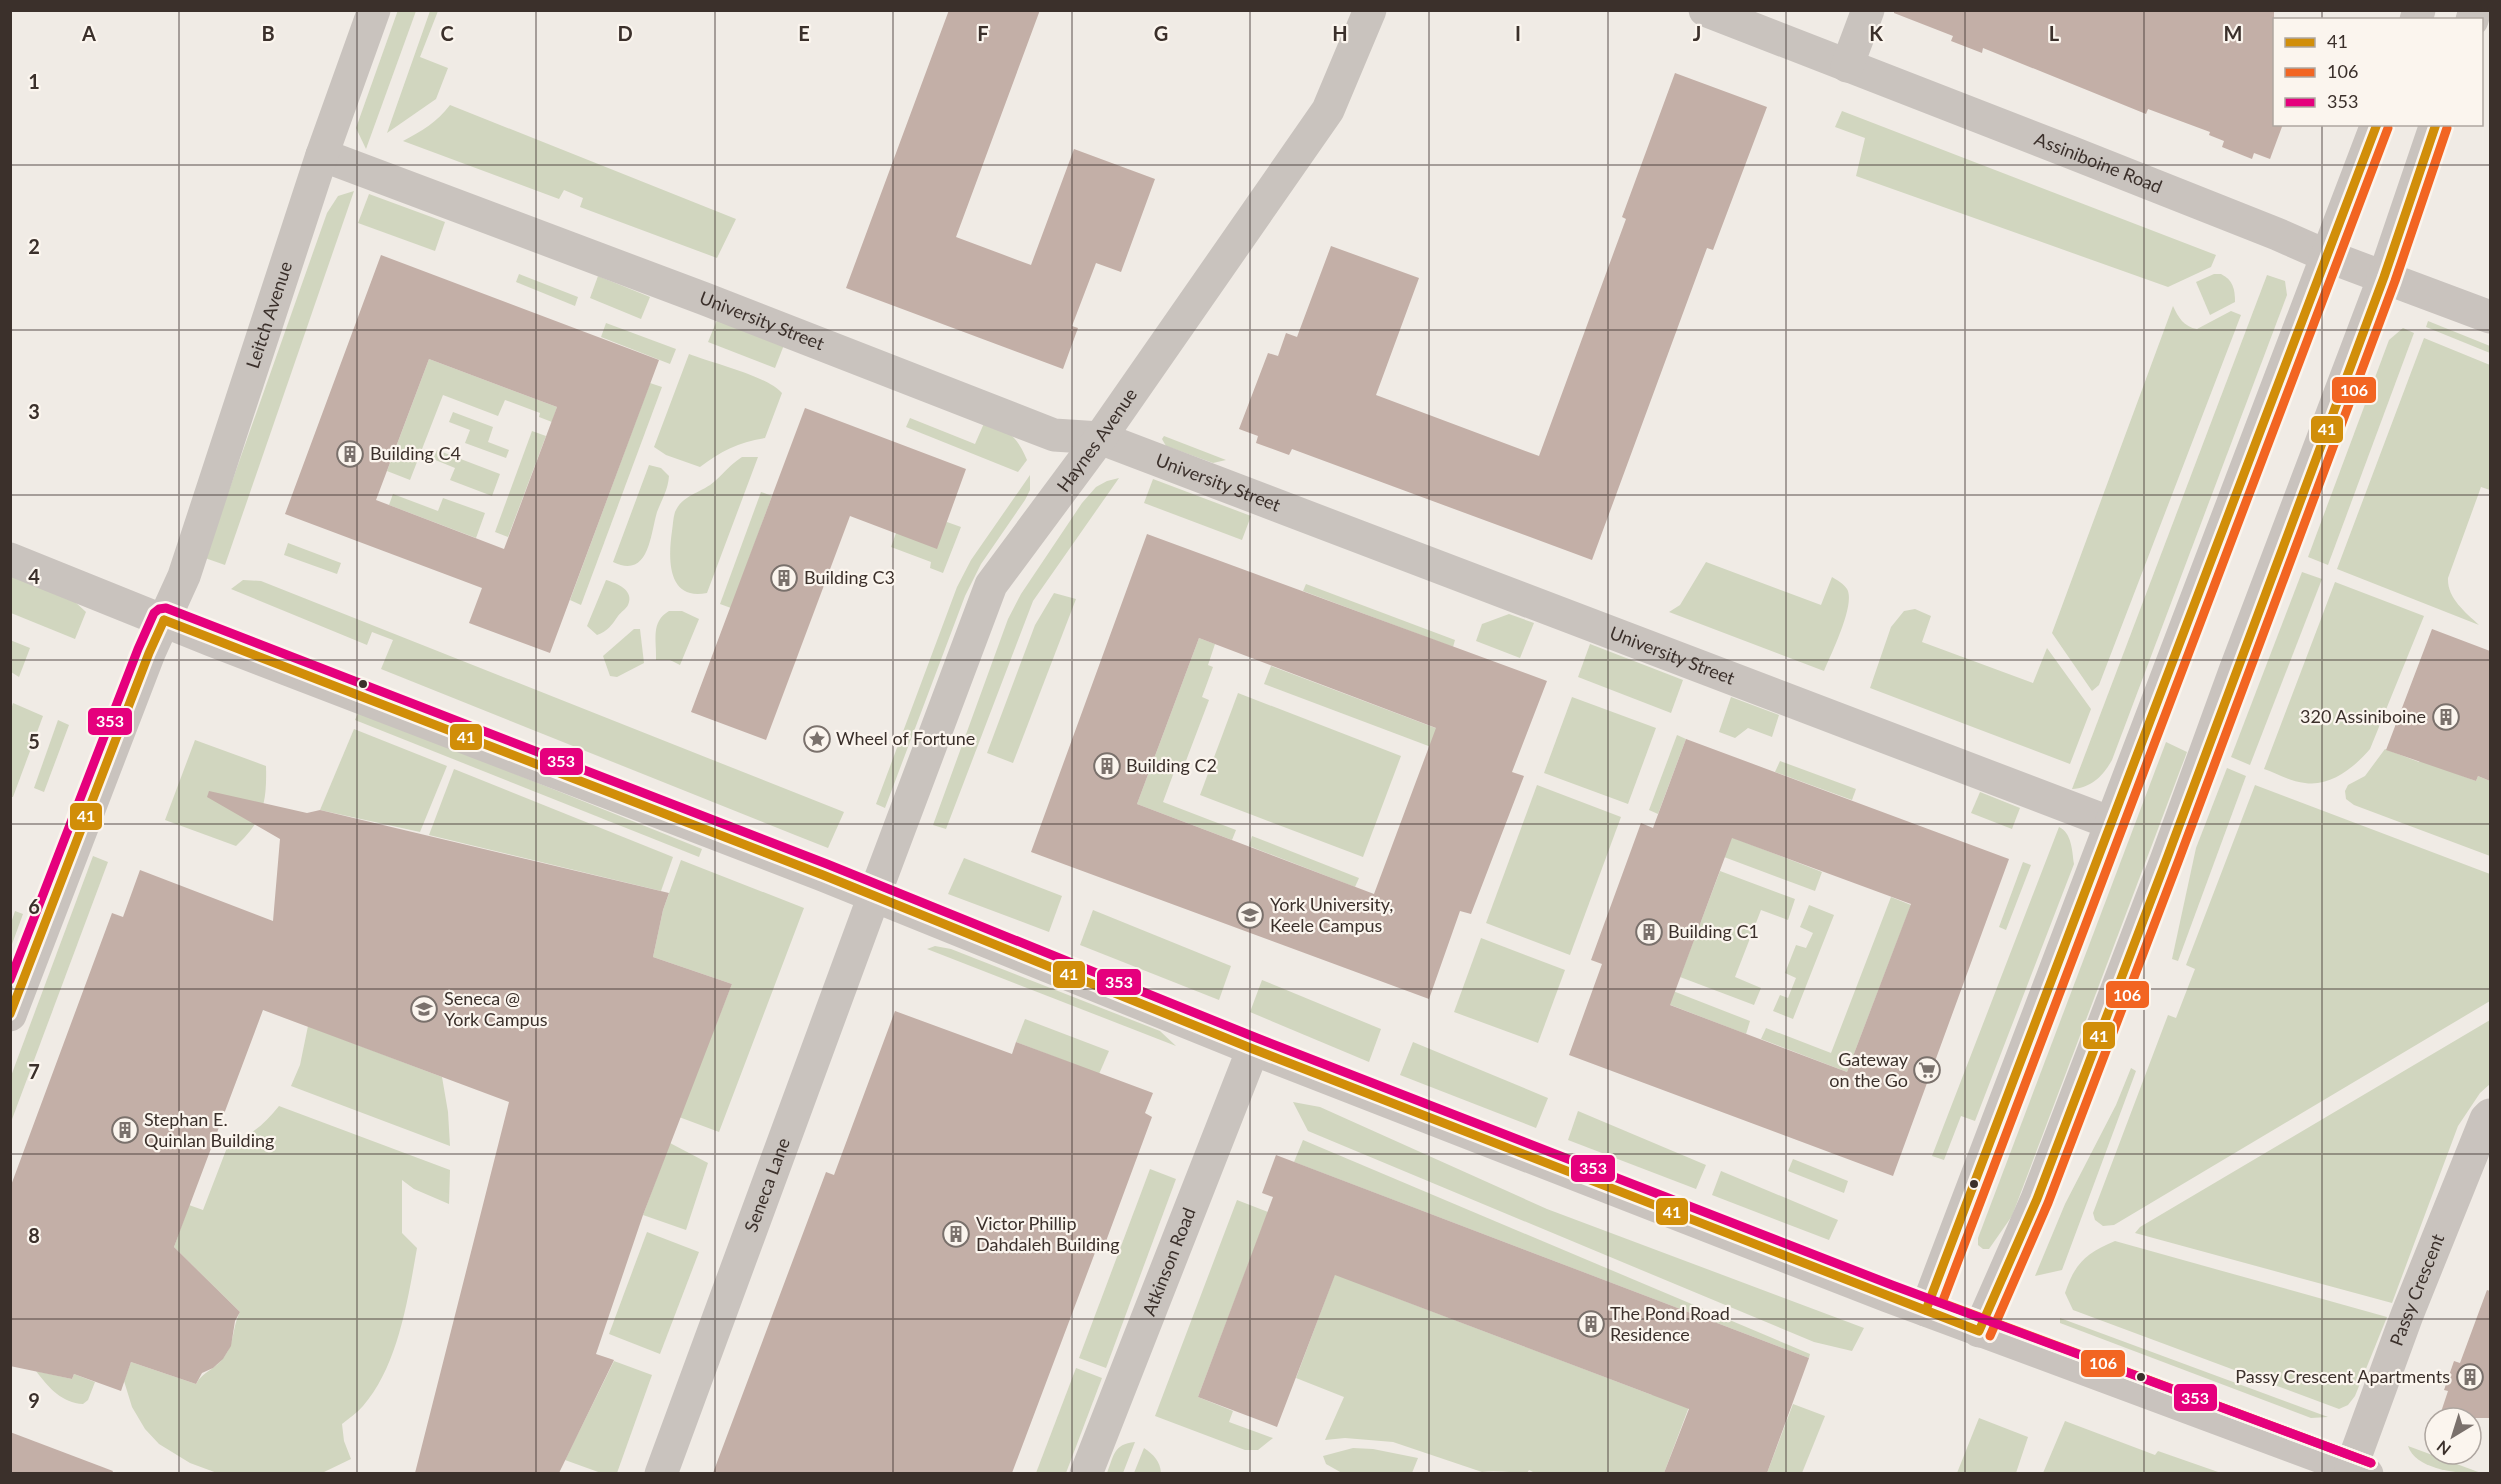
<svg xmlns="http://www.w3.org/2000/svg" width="2501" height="1484" font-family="Lato,sans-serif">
  <rect width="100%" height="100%" fill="#f0ebe5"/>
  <g fill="#d1d6bf">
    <path d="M398,10l18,1 -50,138 -10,-21z"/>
    <path d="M430,11h8l-18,46 28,11 -12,31 -49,34z"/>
    <path d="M450,105l286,114 -19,39 -137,-51 3,-9 -19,-8 -5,9 -156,-58c19,-10 34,-19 47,-36z"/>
    <path d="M1842,111l374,144 -5,12 -43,20 -312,-111 9,-38 -30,-11z"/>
    <path d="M354,191l-129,374 -20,-7 122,-345 11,-17z"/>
    <path d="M369,194l76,28 -10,29 -77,-28z"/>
    <path d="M519,274l59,23 -3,9 -59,-24z"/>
    <path d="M2214,274h7c12,6 14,15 14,28l-25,13 -14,-33z"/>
    <path d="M2267,275l18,6 2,14 -175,465c-9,16 -21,28 -40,29z"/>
    <path d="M598,276l52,21 -9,22 -51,-21z"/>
    <path d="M2173,306c5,11 11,21 24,23l34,-18 10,4 -142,370 -7,6 -40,-58z"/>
    <path d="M717,320l67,25 -9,23 -67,-26z"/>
    <path d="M2428,321l62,25v7l-64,-26z"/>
    <path d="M606,323l70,26 -6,15 -69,-27z"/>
    <path d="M2403,328l11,5 -86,232 -20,-8 81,-217z"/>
    <path d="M2424,338l66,27v125l-9,-3 -33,91c-1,20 17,34 31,47l-142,-56z"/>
    <path d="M689,354c23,9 78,22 93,39l-17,45c-26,4 -44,13 -65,29l-34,-12 -12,-8z"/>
    <path d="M429,359l128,48 -5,15 -13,-5 1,-4 -35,-13 -7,16 -55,-21 -33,85 -23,-9z"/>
    <path d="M650,383l12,4 -81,218 -11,-5z"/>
    <path d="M453,412l40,15 -5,15 21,8 -3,8 -41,-15 5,-13 -21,-8z"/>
    <path d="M910,418l65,26 10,-23c24,10 32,15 42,39l-9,12 -112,-45z"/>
    <path d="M532,431l14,5 -38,101 -13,-5z"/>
    <path d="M1164,436l62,24 -13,3 -47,-17 -4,-7z"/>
    <path d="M437,450l63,24 -8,22 -42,-16 5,-12 -22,-9z"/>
    <path d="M742,457h16l-51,136c-40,8 -39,-34 -35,-62 1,-6 1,-13 3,-19 8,-18 27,-19 40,-31 10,-9 16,-17 27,-24z"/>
    <path d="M649,465l12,3 8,8c-1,14 -7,23 -12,36 -7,24 -8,67 -44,50z"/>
    <path d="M1030,475v15l-5,10 -44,64 -16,32 -80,212 -9,-4 81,-217 14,-27z"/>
    <path d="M1119,478l-86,123 -87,228 -13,-4 75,-206 13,-25 61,-91 14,-16 11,-6z"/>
    <path d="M1153,479l98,37 -9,24 -98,-37z"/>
    <path d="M761,492l11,4 -41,112 -11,-4z"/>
    <path d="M393,494l45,17 5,-13 42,15 -9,25 -87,-33z"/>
    <path d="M947,522l14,5 -18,46 -13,-5 1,-6 -40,-15 5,-14z"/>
    <path d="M288,543l53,20 -4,11 -53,-19z"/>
    <path d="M1706,562l115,43 11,-28c5,3 12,7 15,12 9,15 -16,65 -23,82l-155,-59 11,-7z"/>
    <path d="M2302,572l20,7 -72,186 -19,-8z"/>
    <path d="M10,576l64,25 12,11 -11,27 -64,-26z"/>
    <path d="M243,580l18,1 583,231 -16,36 -33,-13 -414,-166 12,-29 -21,-8 -5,13 -136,-56z"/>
    <path d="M606,580c10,3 29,10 22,25 -2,4 -7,7 -10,11 -7,10 -10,15 -21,19l-10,-9z"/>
    <path d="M2335,582l89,34 -54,133c-15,18 -40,38 -65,34 -14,-1 -29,-10 -41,-14z"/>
    <path d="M1306,584l149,56 -2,7 -150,-56z"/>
    <path d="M1054,593l22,6 -63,164 -26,-10 48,-128z"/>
    <path d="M1915,609l16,7 -9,26 111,41 14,-35 44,61 -21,55 -200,-76 21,-61 13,-16z"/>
    <path d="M669,611h13l17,8 -19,46 -10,-5h-14c1,-19 -6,-38 13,-49z"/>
    <path d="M1509,614l25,9 -14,35 -44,-17 6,-17z"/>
    <path d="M634,629h6l4,34 -27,14 -7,-1 -7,-20z"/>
    <path d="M1199,638l16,6 -7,21 5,2 -11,30 7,3 -28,74 -7,-2 -11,30 73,28 -4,10 -95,-36z"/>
    <path d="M10,640l20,8 -11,29 -8,-5z"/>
    <path d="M1590,644l93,36 -12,33 -93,-36z"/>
    <path d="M1271,666l191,72 -7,18 -191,-72z"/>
    <path d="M1238,693l163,63 -38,101 -163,-62z"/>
    <path d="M1572,697l84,31 -28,76 -84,-31z"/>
    <path d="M1731,697l48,18 -7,22 -24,-9 -13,10 -16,-6z"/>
    <path d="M13,703l30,13 -30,81h-3v-84z"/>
    <path d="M359,711l343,138 -3,8 -344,-137z"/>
    <path d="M58,720l11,5 -25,67 -10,-4z"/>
    <path d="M354,729l93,37 -27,66 -100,-22z"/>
    <path d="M1677,735l9,4 -28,75 -9,-4z"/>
    <path d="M195,740l71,26c1,37 -3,55 -30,80l-71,-26z"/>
    <path d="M2166,742l21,10 -175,464 -23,33h-6l-5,-4v-7z"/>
    <path d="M2385,749l34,13 4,-7 21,14 32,12 2,-5 12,5v75l-136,-51 -8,-6 -1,-8 3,-6 17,-9z"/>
    <path d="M1780,761l76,28 -4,11 -77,-28z"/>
    <path d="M2227,768l19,8 -68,185 -6,-2 24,-111z"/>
    <path d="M454,769l219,88 -12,34 -232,-56z"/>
    <path d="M1537,785l84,32 -51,138 -84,-32z"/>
    <path d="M2255,785l235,89v127l-376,224 -11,1 -8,-6 -2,-7 75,-198 8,3 19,-49 -9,-4z"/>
    <path d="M1980,792l40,16 -8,21 -41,-16z"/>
    <path d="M2059,827c13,6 13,24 15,37l-99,257 -14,-5 -17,44 -12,-4z"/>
    <path d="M1252,836l107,42 -4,9 -106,-41z"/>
    <path d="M1731,837l91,35 -7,19 -91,-34z"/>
    <path d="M93,856l15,6 -97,260v-46z"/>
    <path d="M964,858l98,38 -13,36 -101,-38z"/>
    <path d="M681,860l123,48 -85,224 -40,-15 53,-133 -79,-27 10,-47z"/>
    <path d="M2023,862l8,3 -25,65 -7,-3z"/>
    <path d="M1720,871l75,28 -7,21 -27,-10 -26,67 26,11 -7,17 -74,-28z"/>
    <path d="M1891,897l20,8 -64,167 -86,-33 5,-11 65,25z"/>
    <path d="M1809,905l25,10 -41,104 -20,-8 7,-16 8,3 8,-20 -11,-5 11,-28 10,3 7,-15 -13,-6z"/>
    <path d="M1093,910l138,56 -12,34 -139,-55z"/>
    <path d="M15,911l8,3 -12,33v-24z"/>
    <path d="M1481,938l84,32 -27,73 -84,-31z"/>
    <path d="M935,946l16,3 209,82 16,15 -249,-97z"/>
    <path d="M1262,980l119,49 -12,33 -119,-50z"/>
    <path d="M1673,991l77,30 -4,13 -78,-30z"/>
    <path d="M1025,1019l84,32 -10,23 -83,-32z"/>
    <path d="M2490,1020v64l-10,9 -22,33 -66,177 -257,-70 5,-6z"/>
    <path d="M308,1026l134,51 6,35 2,34 -159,-60 9,-21z"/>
    <path d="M1413,1042l135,56 -12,30 -136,-53z"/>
    <path d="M2131,1068l5,3 -74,199 -27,6 30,-72 51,-99z"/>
    <path d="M1293,1102l27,5 227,102 317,119 -12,23 -38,-9 -506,-211z"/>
    <path d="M279,1106l171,64 -1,34 -35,-15 -12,-9v53l15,15c-9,51 -19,118 -54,158 -6,7 -14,12 -21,18l2,17 7,18 -29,14h-105l-27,-10 -31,-19 -14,-15 -13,-22 -8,-26 7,-19 65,22c7,-13 20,-15 28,-27 11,-14 8,-30 16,-45l-66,-65 15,-42 14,5 25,-65c22,-9 36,-20 51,-39z"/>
    <path d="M1578,1111l128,54 -10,24 -128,-49z"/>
    <path d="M1303,1140l507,214 -1,4 -515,-196z"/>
    <path d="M670,1143l38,20 -22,67 -43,-15z"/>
    <path d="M1793,1159l55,22 -4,12 -56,-22z"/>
    <path d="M1150,1169l26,10 -70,189 -27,-10z"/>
    <path d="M1721,1171l117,49 -9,20 -117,-45z"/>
    <path d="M1237,1200l31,12 -70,185 35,14 -4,11 44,16 -15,12h-13l-90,-34z"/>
    <path d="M647,1232l52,20 -39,102 -51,-20z"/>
    <path d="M2115,1241l272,76 -32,79 -7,9 -9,4 -266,-99 -8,-17c10,-30 21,-40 50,-52z"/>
    <path d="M1344,1250l29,39 279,106 46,-12 -34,90 -127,1 -8,-4 -2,3c-15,0 -30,-3 -45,-1l-89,-30 -48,-4 -20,2 19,-43 -48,-19z"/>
    <path d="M2060,1318l268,99 -17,1 -251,-95z"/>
    <path d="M614,1361l38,14 -35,98h-16l-36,-13z"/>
    <path d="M1076,1368l26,10 -36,95h-30z"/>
    <path d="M36,1371l36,8 2,-5 21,8 -7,18 -5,4c-21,-1 -34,-16 -47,-33z"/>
    <path d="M1793,1404l32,12 -23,57h-35z"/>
    <path d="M1979,1418l49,19 -12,36h-59z"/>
    <path d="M2065,1421l90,34 3,-4 63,22h-178z"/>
    <path d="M1135,1442l-12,31h-16c7,-17 6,-29 28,-31z"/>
    <path d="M2408,1446l73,27c-22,1 -65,-3 -73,-27z"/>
    <path d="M1144,1448c10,7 16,13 17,25h-27z"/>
    <path d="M1353,1448l20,1 45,9 -6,15h-70l-16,-9 -3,-8z"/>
  </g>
  <g fill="#c3afa7" fill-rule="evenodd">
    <path d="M949,10h91l-84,227 75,28 43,-116 81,30 -34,93 -25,-9 -24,63 6,2 -15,41 -217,-81z"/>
    <path d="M1894,10h380v114h9l-13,35 -16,-6 -2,6 -30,-12 2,-6 -15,-6 1,-3 -62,-23 -2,5 -163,-66 -1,5 -31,-12 2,-5 -59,-23z"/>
    <path d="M1675,73l92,34 -54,143 -6,-2 -115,312 -300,-111 -3,6 -33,-12 2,-7 -19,-7 29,-76 10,3 8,-23 11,4 34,-91 88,32 -43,117 163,61 87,-237 -4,-2z"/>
    <path d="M381,255l278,105 -109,293 -81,-30 13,-35 -197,-74zM429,359l128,48 -53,142 -128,-49z"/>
    <path d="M805,408l161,61 -29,80 -87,-33 -84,224 -75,-28z"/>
    <path d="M1147,534l400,147 -35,91 12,4 -53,138 -11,-3 -31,88 -398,-147zM1199,638l237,90 -62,166 -237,-90z"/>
    <path d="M2432,629l58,22v130l-12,-5 -2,5 -90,-31z"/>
    <path d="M1686,739l323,120 -116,317 -324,-121 33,-91 -11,-4 50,-137 12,5zM1732,838l179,66 -64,168 -177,-67z"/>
    <path d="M209,791l98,22 13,-3 349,83 -6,17 -10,47 79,27 -89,231 -47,139 18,6 -55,113h-144l94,-371 -246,-92 -89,237 66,65 -5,9 -4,25 -8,13 -10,9 -11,5 -6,11 -65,-22 -10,29 -47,-17 -2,5 -62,-13v-178l102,-275 11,4 17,-47 133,51 7,-82 -73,-42z"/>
    <path d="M895,1011l117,43 4,-12 137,51 -8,20 7,4 -50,135 -6,-2 -84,223h-299l113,-301 8,3z"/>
    <path d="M1276,1155l533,203 -42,115h-103l25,-64 -354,-134 -58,152 -79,-30 75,-200 -11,-4z"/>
    <path d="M2487,1290l3,1v127h-51l9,-27 -4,-1 10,-29 6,2z"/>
    <path d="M10,1432l103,39 -1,2h-102z"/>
  </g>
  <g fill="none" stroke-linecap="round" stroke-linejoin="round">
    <g stroke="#c9c3be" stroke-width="33">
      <path id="s1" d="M1705,10l365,142 207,82 50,22 163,61"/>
      <path d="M2416,20l3,-10"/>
      <path d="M2472,20l3,-10"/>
      <path d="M1847,66l21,-56"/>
      <path id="s2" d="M322,155l383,144 349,136 46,3 1011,385"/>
      <path d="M10,559l201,81 612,235 430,174 635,247 479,178"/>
      <path id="s3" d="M10,1015l139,-362 35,-77 138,-421 52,-145"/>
      <path d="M1926,1310l451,-1186"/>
      <path d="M1979,1331l58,-132 130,-341 68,-187 149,-394 52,-153"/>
      <path id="s4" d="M2351,1468l56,-153 79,-196 4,-4"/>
      <path id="s5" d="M661,1474l213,-578 117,-311 109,-147 228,-328 42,-100"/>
      <path id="s6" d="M1086,1474l167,-425"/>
    </g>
    <g stroke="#fbf5ee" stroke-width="14">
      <g id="bus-1">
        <path d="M164,620l659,255 430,174 726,282 58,-132 130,-341 217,-581 52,-153"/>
        <path d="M10,1014l139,-361 15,-33"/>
        <path d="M1926,1310l451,-1186"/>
      </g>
    </g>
    <g stroke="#fbf5ee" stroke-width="14">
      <g id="bus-2">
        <path d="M1990,1336l58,-133 130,-341 217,-581 52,-153"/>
        <path d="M2371,1463l-429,-160 446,-1175"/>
      </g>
    </g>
    <g stroke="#fbf5ee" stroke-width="14">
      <path id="bus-3" d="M10,980l128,-331 16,-36 5,-4 7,-1 661,256 430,174 635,247 479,178"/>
    </g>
    <use href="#bus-1" stroke="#d18e09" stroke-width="9"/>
    <use href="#bus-2" stroke="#f26522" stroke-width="9"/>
    <use href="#bus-3" stroke="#e5007d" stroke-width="9"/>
  </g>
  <path fill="none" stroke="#3b302b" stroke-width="1.5" stroke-opacity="0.55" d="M179,10v1464M357,10v1464M536,10v1464M715,10v1464M893,10v1464M1072,10v1464M1250,10v1464M1429,10v1464M1608,10v1464M1786,10v1464M1965,10v1464M2144,10v1464M2322,10v10M2322,124v1350M10,165h2480M10,330h2480M10,495h2480M10,660h2480M10,824h2480M10,989h2480M10,1154h2480M10,1319h2480"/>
  <defs>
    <g id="building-ring" transform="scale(1.35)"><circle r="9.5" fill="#fbf5ee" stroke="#7a716c" stroke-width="1.5"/><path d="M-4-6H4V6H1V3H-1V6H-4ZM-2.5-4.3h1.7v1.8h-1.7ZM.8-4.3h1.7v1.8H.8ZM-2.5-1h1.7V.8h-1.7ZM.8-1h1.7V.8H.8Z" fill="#7a716c"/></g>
    <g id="sight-ring" transform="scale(1.35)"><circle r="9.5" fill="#fbf5ee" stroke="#7a716c" stroke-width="1.5"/><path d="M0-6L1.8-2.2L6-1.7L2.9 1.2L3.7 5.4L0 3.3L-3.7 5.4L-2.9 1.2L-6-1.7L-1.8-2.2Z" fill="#7a716c"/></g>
    <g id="university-ring" transform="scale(1.35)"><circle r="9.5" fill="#fbf5ee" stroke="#7a716c" stroke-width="1.5"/><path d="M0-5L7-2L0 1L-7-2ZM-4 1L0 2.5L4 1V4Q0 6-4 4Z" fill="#7a716c"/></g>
    <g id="supermarket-ring" transform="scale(1.35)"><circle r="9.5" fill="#fbf5ee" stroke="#7a716c" stroke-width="1.5"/><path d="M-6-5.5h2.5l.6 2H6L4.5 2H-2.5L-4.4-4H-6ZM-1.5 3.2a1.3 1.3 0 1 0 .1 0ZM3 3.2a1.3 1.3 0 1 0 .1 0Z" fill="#7a716c"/></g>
  </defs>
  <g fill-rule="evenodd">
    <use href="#building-ring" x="350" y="454"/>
    <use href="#building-ring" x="784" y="578"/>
    <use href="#building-ring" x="2446" y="717"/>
    <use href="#sight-ring" x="817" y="739"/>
    <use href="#building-ring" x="1107" y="766"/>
    <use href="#university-ring" x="1250" y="915"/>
    <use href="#building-ring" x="1649" y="932"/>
    <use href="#university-ring" x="424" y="1009"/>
    <use href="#supermarket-ring" x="1927" y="1070"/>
    <use href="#building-ring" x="125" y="1130"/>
    <use href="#building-ring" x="956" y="1234"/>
    <use href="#building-ring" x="1591" y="1324"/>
    <use href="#building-ring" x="2470" y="1377"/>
  </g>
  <g fill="#3b302b" stroke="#fbf5ee" stroke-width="2">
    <circle cx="363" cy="684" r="5"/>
    <circle cx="1974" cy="1184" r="5"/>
    <circle cx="2141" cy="1377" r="5"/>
  </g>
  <g text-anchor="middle" stroke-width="4.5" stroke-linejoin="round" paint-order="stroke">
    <g font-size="18" fill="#3b302b" stroke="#fbf5ee">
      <text dy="6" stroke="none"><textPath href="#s1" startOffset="422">Assiniboine Road</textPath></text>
      <text dy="6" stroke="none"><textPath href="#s3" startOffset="747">Leitch Avenue</textPath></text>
      <text dy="6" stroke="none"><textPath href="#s2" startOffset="470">University Street</textPath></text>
      <text dy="6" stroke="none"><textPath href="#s5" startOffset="1128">Haynes Avenue</textPath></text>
      <text dy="6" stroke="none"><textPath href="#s2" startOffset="956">University Street</textPath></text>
      <text dy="6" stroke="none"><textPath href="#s2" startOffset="1442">University Street</textPath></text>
      <text dy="6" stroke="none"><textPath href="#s5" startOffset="308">Seneca Lane</textPath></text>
      <text dy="6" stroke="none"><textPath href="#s6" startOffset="228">Atkinson Road</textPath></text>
      <text dy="6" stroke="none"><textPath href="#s4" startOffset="190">Passy Crescent</textPath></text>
    </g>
    <g font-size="18" fill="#3b302b" stroke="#fbf5ee" text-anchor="start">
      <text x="370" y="460">Building C4</text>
      <text x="804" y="584">Building C3</text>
      <text x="2426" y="723" text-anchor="end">320 Assiniboine</text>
      <text x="836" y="745">Wheel of Fortune</text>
      <text x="1126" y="772">Building C2</text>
      <text x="1270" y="911">York University,<tspan x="1270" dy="21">Keele Campus</tspan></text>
      <text x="1668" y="938">Building C1</text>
      <text x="444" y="1005">Seneca @<tspan x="444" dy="21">York Campus</tspan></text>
      <text x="1908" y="1066" text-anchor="end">Gateway<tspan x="1908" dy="21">on the Go</tspan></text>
      <text x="144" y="1126">Stephan E.<tspan x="144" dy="21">Quinlan Building</tspan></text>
      <text x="976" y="1230">Victor Phillip<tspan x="976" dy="21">Dahdaleh Building</tspan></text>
      <text x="1610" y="1320">The Pond Road<tspan x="1610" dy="21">Residence</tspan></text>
      <text x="2450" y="1383" text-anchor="end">Passy Crescent Apartments</text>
    </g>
  </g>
  <g font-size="20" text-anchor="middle" font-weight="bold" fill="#3b302b" stroke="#fbf5ee" stroke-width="4.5" stroke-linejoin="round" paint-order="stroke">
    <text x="89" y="41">A</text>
    <text x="268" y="41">B</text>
    <text x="447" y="41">C</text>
    <text x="625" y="41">D</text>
    <text x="804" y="41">E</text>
    <text x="983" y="41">F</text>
    <text x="1161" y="41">G</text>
    <text x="1340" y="41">H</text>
    <text x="1518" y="41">I</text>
    <text x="1697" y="41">J</text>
    <text x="1876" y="41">K</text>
    <text x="2054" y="41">L</text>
    <text x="2233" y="41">M</text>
    <text x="34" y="89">1</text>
    <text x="34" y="254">2</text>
    <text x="34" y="419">3</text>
    <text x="34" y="584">4</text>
    <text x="34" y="749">5</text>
    <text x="34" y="914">6</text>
    <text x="34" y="1079">7</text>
    <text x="34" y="1243">8</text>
    <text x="34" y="1408">9</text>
  </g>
  <g stroke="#fbf5ee" stroke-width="2">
    <rect x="2331" y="376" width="46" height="28" rx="6" fill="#f26522"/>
    <rect x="2310" y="415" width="34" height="29" rx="6" fill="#d18e09"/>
    <rect x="87" y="707" width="46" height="29" rx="6" fill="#e5007d"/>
    <rect x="449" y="723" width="34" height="28" rx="6" fill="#d18e09"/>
    <rect x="539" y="747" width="45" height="29" rx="6" fill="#e5007d"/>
    <rect x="69" y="802" width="34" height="29" rx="6" fill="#d18e09"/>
    <rect x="1052" y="960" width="34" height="29" rx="6" fill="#d18e09"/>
    <rect x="1096" y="968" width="46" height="28" rx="6" fill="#e5007d"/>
    <rect x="2105" y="980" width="45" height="29" rx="6" fill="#f26522"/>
    <rect x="2082" y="1021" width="34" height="29" rx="6" fill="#d18e09"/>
    <rect x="1570" y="1154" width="46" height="29" rx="6" fill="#e5007d"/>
    <rect x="1655" y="1197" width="34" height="29" rx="6" fill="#d18e09"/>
    <rect x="2080" y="1349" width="46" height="29" rx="6" fill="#f26522"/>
    <rect x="2173" y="1383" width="45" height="29" rx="6" fill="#e5007d"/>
  </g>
  <g font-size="16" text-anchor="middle" font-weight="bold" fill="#fff">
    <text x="2354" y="396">106</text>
    <text x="2327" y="435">41</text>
    <text x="110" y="727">353</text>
    <text x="466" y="743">41</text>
    <text x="561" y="767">353</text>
    <text x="86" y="822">41</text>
    <text x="1069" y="980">41</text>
    <text x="1119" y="988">353</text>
    <text x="2127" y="1001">106</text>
    <text x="2099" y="1042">41</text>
    <text x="1593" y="1174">353</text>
    <text x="1672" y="1218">41</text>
    <text x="2103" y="1369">106</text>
    <text x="2195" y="1404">353</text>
  </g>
  <rect width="2501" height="1484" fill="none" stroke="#3b302b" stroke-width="24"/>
  <rect x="2273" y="18" width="210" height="108" fill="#fbf5ee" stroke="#aea6a0" stroke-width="1.5"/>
  <rect x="2285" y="38" width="30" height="9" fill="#d18e09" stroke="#aea6a0" stroke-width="1.5"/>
  <text x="2327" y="48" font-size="18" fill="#3b302b">41</text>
  <rect x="2285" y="68" width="30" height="9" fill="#f26522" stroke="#aea6a0" stroke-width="1.5"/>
  <text x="2327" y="78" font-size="18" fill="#3b302b">106</text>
  <rect x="2285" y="98" width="30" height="9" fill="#e5007d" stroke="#aea6a0" stroke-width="1.5"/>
  <text x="2327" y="108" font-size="18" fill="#3b302b">353</text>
  <g transform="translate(2453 1436) rotate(218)"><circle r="28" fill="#fbf5ee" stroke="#aea6a0" stroke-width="1.5"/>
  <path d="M0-4.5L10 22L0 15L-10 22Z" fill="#7a716c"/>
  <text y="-9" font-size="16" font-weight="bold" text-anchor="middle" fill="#3b302b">N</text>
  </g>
</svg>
